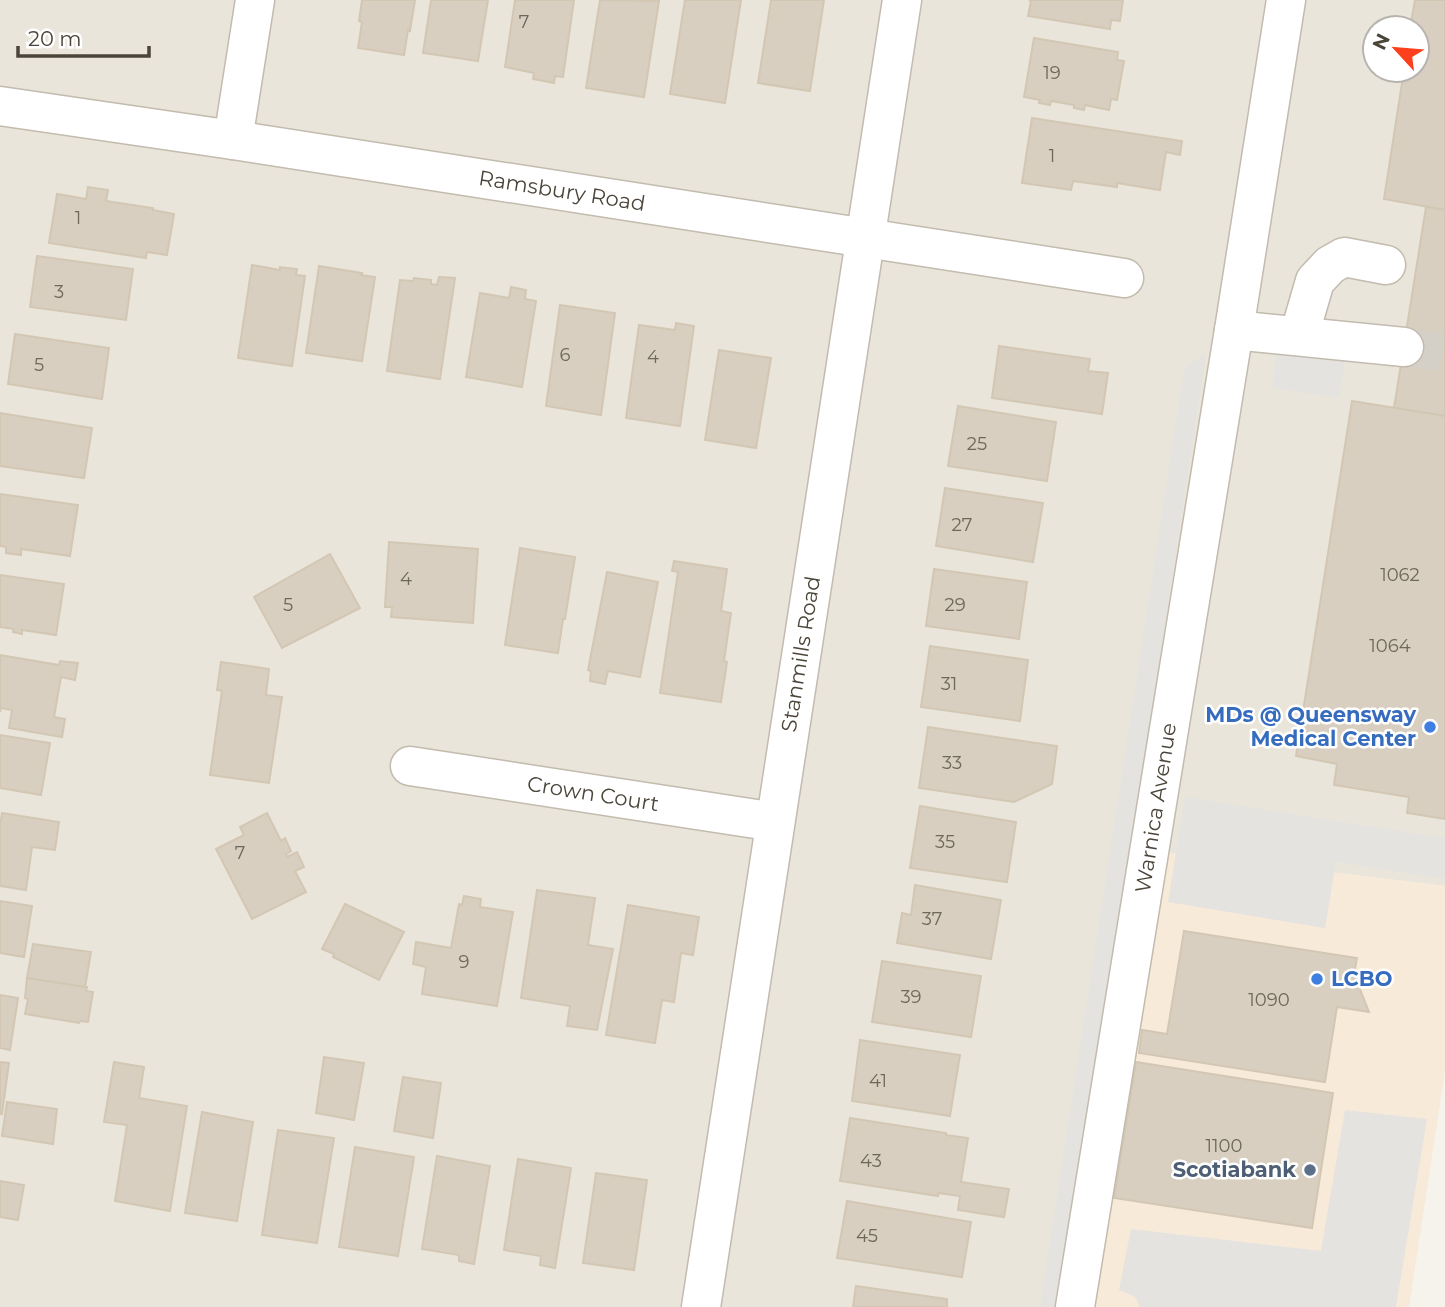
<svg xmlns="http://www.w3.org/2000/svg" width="1445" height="1307" font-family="Montserrat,sans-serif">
  <rect width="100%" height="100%" fill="#f6f3ec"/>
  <path fill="#eae5da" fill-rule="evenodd" d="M0,0h1445v886l-314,-38 -75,459h-1056zM1375,28h42v42h-42z"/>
  <path fill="#f7ead8" d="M1131,848l314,38v185l-36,236h-353z"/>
  <g fill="#e5e3e0">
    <path d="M1277,351l68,10 -6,37 -67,-10z"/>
    <path d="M1206,353l-144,954h-22l144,-938z"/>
    <path d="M1185,797l260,41v41l-109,-17 -11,66 -157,-26z"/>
    <path d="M1345,1110l82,9 -31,188h-256l-5,-10 -16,-7 12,-61 190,22z"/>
  </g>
  <g fill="#d8cfc1" stroke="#d3c7b4" stroke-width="2">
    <path d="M362,0h53l-5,31 -2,-1 -4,25 -46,-7 4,-26 -3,-1z"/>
    <path d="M431,0h57l-10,61 -55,-8z"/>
    <path d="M515,0h59l-11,77 -8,-1 -1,7 -21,-4 1,-6 -29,-6z"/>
    <path d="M600,0l59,1 -15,96 -58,-9z"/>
    <path d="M685,0h56l-16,103 -55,-9z"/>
    <path d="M771,0h53l-14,91 -52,-8z"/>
    <path d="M1029,0h94l-3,21 -9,-1 -1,9 -82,-13 3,-15z"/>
    <path d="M1415,0h30v210l-61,-11 20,-129h13v-42h-7z"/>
    <path d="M1034,38l84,14 -1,8 7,1 -7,39 -6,-1 -2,11 -24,-5 -1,5 -10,-2v-3l-23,-4 -1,4 -11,-2 1,-3 -16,-3z"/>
    <path d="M1032,118l150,23 -2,14 -14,-3 -6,38 -43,-7v4l-44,-6 -2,9 -49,-7z"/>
    <path d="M88,187l20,3 -2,11 47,7v2l21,4 -7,41 -20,-3 -1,6 -97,-15 8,-49 29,5z"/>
    <path d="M1426,207l19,3v206l-51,-8z"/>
    <path d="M37,256l96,13 -7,51 -96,-13z"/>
    <path d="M252,265l28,5v-3l17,2 -1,6 9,1 -13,90 -54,-8z"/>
    <path d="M319,266l43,7 -1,2 14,2 -13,84 -56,-8z"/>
    <path d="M439,277l16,1 -15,101 -53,-8 13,-91 13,1 1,-3 17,2v4l6,1z"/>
    <path d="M511,287l15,3 -1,9 11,2 -14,86 -56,-10 14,-84 29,5z"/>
    <path d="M560,305l55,8 -14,102 -55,-9z"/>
    <path d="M676,323l18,3 -14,100 -54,-8 13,-93 36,5z"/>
    <path d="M15,334l94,14 -7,51 -94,-15z"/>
    <path d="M999,346l91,13 -2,12 20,2 -6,41 -110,-16z"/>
    <path d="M719,350l52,8 -15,90 -51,-8z"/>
    <path d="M1352,401l93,15v403l-38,-6 2,-16 -75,-12 3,-21 -41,-8z"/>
    <path d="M958,406l98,16 -9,59 -99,-15z"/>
    <path d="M0,413l92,15 -8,50 -84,-12z"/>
    <path d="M945,488l98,15 -10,59 -97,-16z"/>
    <path d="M0,494l78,11 -8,51 -49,-7v6l-15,-2v-6l-6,-1z"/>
    <path d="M389,542l89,7 -5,74 -82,-6 1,-10h-7z"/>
    <path d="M520,548l55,9 -10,62h-2l-5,34 -53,-8z"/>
    <path d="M330,554l30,54 -78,40 -28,-51z"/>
    <path d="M674,561l53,8 -6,42 10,2 -7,48 3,1 -6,40 -61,-9 18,-121 -6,-1z"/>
    <path d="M934,569l93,13 -8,57 -93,-13z"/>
    <path d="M607,572l51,10 -18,95 -32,-6 -3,13 -15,-3 1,-10 -3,-1z"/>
    <path d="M0,575l64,9 -8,51 -34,-5v4l-9,-2 1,-3 -14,-2z"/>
    <path d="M930,646l98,14 -8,61 -99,-14z"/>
    <path d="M0,655l59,10 1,-4 18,2 -3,17 -14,-3 -7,40 11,2 -3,18 -53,-9 3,-18 -11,-2 -1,4z"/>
    <path d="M221,662l48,7 -3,26 16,2 -13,86 -59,-8 12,-84 -5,-1z"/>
    <path d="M928,727l129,19 -5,38 -38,18 -95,-14z"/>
    <path d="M0,735l50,8 -9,52 -41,-7z"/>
    <path d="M920,806l96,16 -9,60 -97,-14z"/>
    <path d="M2,813l57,9 -4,28 -23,-3 -6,43 -26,-4v-61z"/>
    <path d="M267,813l14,28 4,-3 6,13 -5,3 1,3 10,-5 7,15 -9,4 11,21 -54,27 -36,-70 28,-14 -4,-8z"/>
    <path d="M915,885l86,15 -10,59 -94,-16 5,-30 9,2z"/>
    <path d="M537,890l58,8 -7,47 25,4 -16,81 -30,-4 3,-20 -49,-8z"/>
    <path d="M464,896l17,3 -1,8 33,5 -16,94 -75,-12 4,-27 -13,-3 3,-22 35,6 8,-44 3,1z"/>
    <path d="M0,901l32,5 -8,51 -24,-4z"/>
    <path d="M345,904l59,28 -25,48 -46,-23 1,-3 -12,-5z"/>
    <path d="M628,905l71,12 -6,38 -12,-2 -7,49 -12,-2 -7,43 -49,-8z"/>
    <path d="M1184,931l173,27 -3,16 15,38 -32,-5 -12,75 -186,-29 3,-23 25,4z"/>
    <path d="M33,944l58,8 -6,35 -58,-9z"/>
    <path d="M882,961l99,15 -10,61 -99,-15z"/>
    <path d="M27,978l58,9h2l-1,4 7,1 -5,30 -8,-1 -1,2 -54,-9 3,-15 -3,-1z"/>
    <path d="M0,995l18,3 -8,52 -10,-2z"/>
    <path d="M860,1040l100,15 -10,61 -98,-15z"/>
    <path d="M324,1057l40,6 -10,57 -38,-7z"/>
    <path d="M0,1062l9,1 -7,51h-2z"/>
    <path d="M114,1062l30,5 -5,31 48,8 -17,105 -55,-10 12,-76 -23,-3z"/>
    <path d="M1136,1062l197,31 -21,135 -198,-30z"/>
    <path d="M403,1077l38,6 -8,55 -39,-7z"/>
    <path d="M7,1102l50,7 -4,35 -51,-8z"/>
    <path d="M202,1112l51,10 -16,99 -52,-8z"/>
    <path d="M850,1118l96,15v2l22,3 -7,44 48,7 -5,28 -46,-7 2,-14 -22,-3v3l-98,-15z"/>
    <path d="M278,1130l56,8 -17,105 -55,-8z"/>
    <path d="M355,1147l59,10 -16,99 -59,-9z"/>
    <path d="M437,1156l53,10 -16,98 -15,-3v-6l-37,-6z"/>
    <path d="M518,1159l53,9 -16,100 -15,-3 1,-9 -37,-6z"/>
    <path d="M596,1173l51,7 -13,90 -51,-7z"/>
    <path d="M0,1181l24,4 -6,35 -18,-3z"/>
    <path d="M847,1201l124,21 -9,55 -125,-19z"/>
    <path d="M856,1286l91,13v8h-94z"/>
  </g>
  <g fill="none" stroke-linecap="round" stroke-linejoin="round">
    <path stroke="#d4d0c8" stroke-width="38" stroke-dasharray="38 19" stroke-linecap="butt" d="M1404,347l41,6"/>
    <g stroke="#c2bbae" stroke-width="41">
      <g id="minor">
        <path d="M0,106l233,34 891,138"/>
        <path d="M233,140l22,-140"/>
        <path d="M1234,330l170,17"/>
        <path d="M1299,336l16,-55 15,-16 14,-8 42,8"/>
        <path d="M410,766l365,56"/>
        <path d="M701,1307l201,-1307"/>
        <path d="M1075,1307l159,-977 52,-330"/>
      </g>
    </g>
    <use href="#minor" stroke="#fff" stroke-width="38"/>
  </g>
  <g fill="#3f7fe0" stroke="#fff" stroke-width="2.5">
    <circle cx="1430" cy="727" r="7"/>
    <circle cx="1317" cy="979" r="7"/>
  </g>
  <circle fill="#5c6f8a" stroke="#fff" stroke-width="2.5" cx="1310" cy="1170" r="7"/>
  <g text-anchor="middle" stroke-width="5" stroke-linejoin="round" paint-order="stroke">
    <g font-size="18" fill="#6e675b">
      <text x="524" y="28">7</text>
      <text x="1052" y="79">19</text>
      <text x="1052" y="162">1</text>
      <text x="78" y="224">1</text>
      <text x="59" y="298">3</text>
      <text x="565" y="361">6</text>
      <text x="653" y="363">4</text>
      <text x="39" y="371">5</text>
      <text x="977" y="450">25</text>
      <text x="962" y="531">27</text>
      <text x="1400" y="581">1062</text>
      <text x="406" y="585">4</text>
      <text x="288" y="611">5</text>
      <text x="955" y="611">29</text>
      <text x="1390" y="652">1064</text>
      <text x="949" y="690">31</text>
      <text x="952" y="769">33</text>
      <text x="945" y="848">35</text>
      <text x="240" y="859">7</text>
      <text x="932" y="925">37</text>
      <text x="464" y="968">9</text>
      <text x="911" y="1003">39</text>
      <text x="1269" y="1006">1090</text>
      <text x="878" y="1087">41</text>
      <text x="1224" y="1152">1100</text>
      <text x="871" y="1167">43</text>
      <text x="867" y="1242">45</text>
    </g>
    <g font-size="21" fill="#4b4439" stroke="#fff">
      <text transform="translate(562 191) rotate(9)" y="7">Ramsbury Road</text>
      <text transform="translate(801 654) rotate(-81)" y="7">Stanmills Road</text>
      <text transform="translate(593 794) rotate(9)" y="7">Crown Court</text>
      <text transform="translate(1156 808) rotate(-81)" y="7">Warnica Avenue</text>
    </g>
    <g font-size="21" font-weight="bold" fill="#366cbe" stroke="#fff" text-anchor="end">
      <text x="1416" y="722">MDs @ Queensway<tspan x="1416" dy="24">Medical Center</tspan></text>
      <text x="1331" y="986" text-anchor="start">LCBO</text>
    </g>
    <g font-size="21" font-weight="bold" fill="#4e5e75" stroke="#fff" text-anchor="end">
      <text x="1296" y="1177">Scotiabank</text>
    </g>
  </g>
  <g transform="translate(1396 49) rotate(296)"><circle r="33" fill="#ffffff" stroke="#b7b4b0" stroke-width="2"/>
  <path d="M0-5L12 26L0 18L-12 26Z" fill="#fc3f1d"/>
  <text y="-10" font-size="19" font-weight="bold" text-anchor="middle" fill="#4b4439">N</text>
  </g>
  <path d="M18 46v10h131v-10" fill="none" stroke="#4b4439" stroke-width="3.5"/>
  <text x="28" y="46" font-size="21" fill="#4b4439" stroke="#ffffff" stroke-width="5" paint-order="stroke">20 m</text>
</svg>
